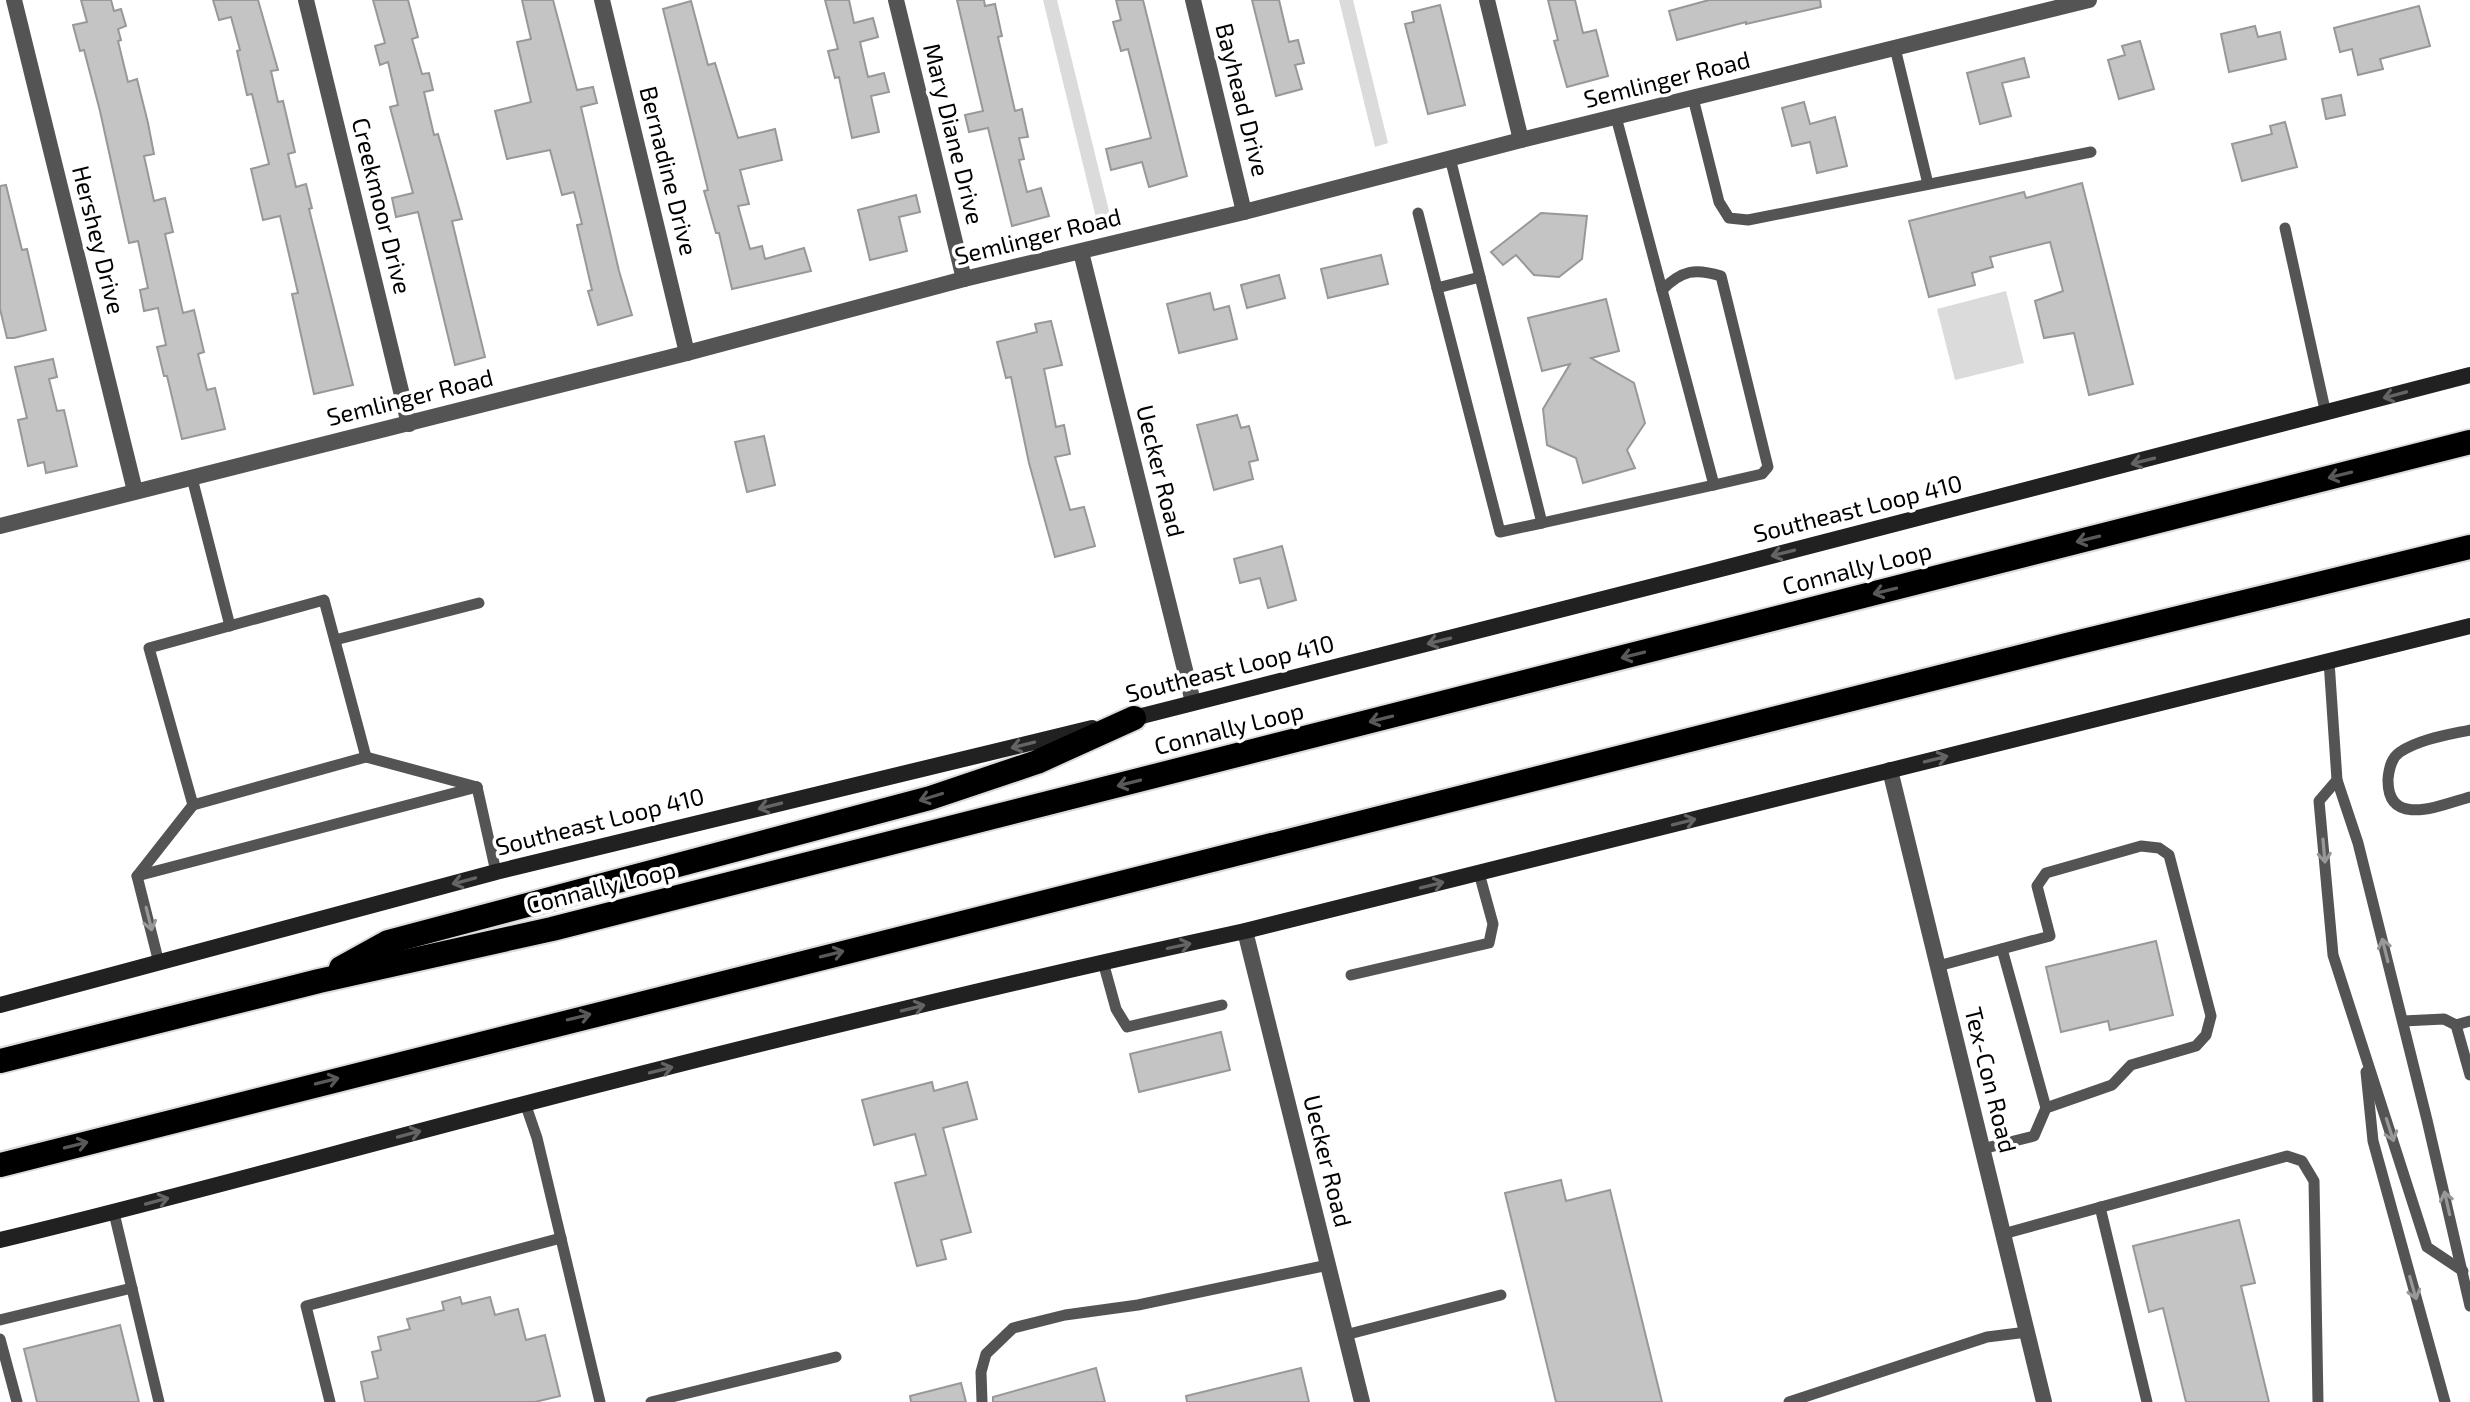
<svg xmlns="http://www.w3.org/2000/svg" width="2470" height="1402" font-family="'Exo 2',sans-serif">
  <rect width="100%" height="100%" fill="#fff"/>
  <g fill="#dbdbdb">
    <path d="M1043,0h14l53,215 -14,3z"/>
    <path d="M1339,0h14l35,143 -13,4z"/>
    <path d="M2006,291l18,72 -69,17 -18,-71z"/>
  </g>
  <g fill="#c4c4c4" stroke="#989898" stroke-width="2">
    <path d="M81,0h30l3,11 7,-2 5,17 -8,3 3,11 -3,1 10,41 9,-3 11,44 6,31 -10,2 10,45 11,-3 8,34 -8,2 18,79 11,-3 10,42 -6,2 9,36 8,-2 10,41 -43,10 -15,-63h-3l-7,-29 9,-2 -8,-37 -14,3 -4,-21 8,-2 -10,-47 -9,2 -29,-132 -16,-61 -4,1 -7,-26 14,-3z"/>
    <path d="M213,0h45l20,70 -7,1 7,31 5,-1 12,51 -7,2 8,33 10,-3 6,24 -3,1 44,176 -39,9 -22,-100 6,-1 -18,-77 -17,4 -12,-51 18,-5 -17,-70 -5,1 -10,-44 3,-1 -9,-33 -12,3z"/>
    <path d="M373,0h35l10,37 -6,2 10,35 7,-1 4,17 -9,2 10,43 4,-1 24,85 -10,2 33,136 -30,8 -37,-153 -22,5 -4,-19 21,-5 -23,-86 8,-2 -10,-43 -8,3 -5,-19 10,-3z"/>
    <path d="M522,0h31l24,90 16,-3 4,16 -16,4 38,164 13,44 -34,10 -10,-34 4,-1 -15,-65 5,-1 -8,-32 -12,3 -12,-45 -43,9 -12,-48 36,-9 -14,-60 14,-3z"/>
    <path d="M825,0h24l5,23 19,-5 5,19 -18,5 8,35 16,-4 5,19 -18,4 8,36 -27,6 -13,-61 -4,1 -7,-27 10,-2z"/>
    <path d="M957,0h27l1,6 10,-2 7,32 -4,1 17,74 7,-2 6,28 -9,1 5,21 -5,1 8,32 14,-4 8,28 -37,10 -24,-98 -19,4 -4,-17 18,-4z"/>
    <path d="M1116,0h27l44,176 -38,11 -7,-25 -31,8 -5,-21 45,-11 -23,-89 -7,2 -8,-29 8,-2z"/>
    <path d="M1252,0h27l10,42 9,-2 6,23 -9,2 7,24 -26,7z"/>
    <path d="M1548,0h27l8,33 13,-3 12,46 -41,11 -13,-46 4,-1z"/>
    <path d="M1709,0h111l1,7 -75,17v-2l-69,18 -8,-29z"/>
    <path d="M691,1l17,64 7,-2 23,75 37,-9 7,31 -42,10 9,34 -11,2 12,43 12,-3 3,13 39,-11 7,23 -79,18 -13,-56h-3l-12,-42 4,-1 -45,-181z"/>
    <path d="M1440,5l25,100 -37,9 -23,-90 9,-2 -2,-10z"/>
    <path d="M2419,6l11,40 -50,13 3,10 -25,6 -6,-26 -12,3 -6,-24z"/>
    <path d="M2255,26l3,11 22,-5 6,27 -57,13 -8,-38z"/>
    <path d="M2140,41l14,48 -35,10 -11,-39 17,-5 -3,-9z"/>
    <path d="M2024,58l5,19 -27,6 9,33 -31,8 -13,-51z"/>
    <path d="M2341,95l4,20 -19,4 -4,-20z"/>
    <path d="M1804,102l6,22 25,-7 12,49 -30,7 -7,-31 -18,4 -10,-38z"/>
    <path d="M2285,122l12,45 -55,14 -10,-37 40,-10 -2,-8z"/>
    <path d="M2082,183l51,201 -44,11 -15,-62 -30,5 -9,-37 28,-10 -13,-49 -60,15 3,10 -21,6 3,12 -46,12 -20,-76 115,-29 2,6z"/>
    <path d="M6,185l16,65 5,-1 19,81 -32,8h-7l-7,-29v-123z"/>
    <path d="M916,195l4,17 -21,5 8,34 -37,9 -12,-50z"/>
    <path d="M1541,213l46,3 -5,43 -23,18 -25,-2 -18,-20 -13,10 -12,-13z"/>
    <path d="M1381,255l7,29 -60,14 -7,-29z"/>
    <path d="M1279,275l6,23 -38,10 -6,-23z"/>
    <path d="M1210,293l4,17 15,-4 8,33 -58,14 -12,-49z"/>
    <path d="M1606,299l13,52 -28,7 43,25 11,40 -18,27 8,18 -52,15 -7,-25 -29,-13 -4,-36 27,-45 -28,7 -14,-53z"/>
    <path d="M1051,321l11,44 -18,4 12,58 8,-2 6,29 -15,3 15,53 14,-3 11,39 -40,11 -26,-94 -18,-86 -5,1 -9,-36 40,-10 -2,-8z"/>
    <path d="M53,359l4,18 -8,2 8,32 7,-1 13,56 -31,7 -2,-11 -16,4 -10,-46 9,-2 -12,-51z"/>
    <path d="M1237,415l4,13 8,-2 9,34 -9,2 4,17 -39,11 -17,-65z"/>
    <path d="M764,436l11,49 -28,7 -12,-50z"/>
    <path d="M1282,546l14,54 -28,8 -8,-30 -20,5 -6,-24z"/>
    <path d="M2156,941l17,74 -63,15 -2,-9 -47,11 -15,-65z"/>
    <path d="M1221,1032l9,38 -91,22 -9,-38z"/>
    <path d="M932,1082l2,9 33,-9 10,37 -34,9 28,104 -30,8 5,19 -29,7 -22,-83 31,-8 -11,-41 -41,11 -12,-45z"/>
    <path d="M1561,1180l5,21 44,-11 52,212h-106l-51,-209z"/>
    <path d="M2239,1220l16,63 -14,3 28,116h-83l-23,-94 -14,4 -16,-66z"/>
    <path d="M460,1297l2,7 28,-7 5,18 23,-6 8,31 19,-5 15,61 -25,6h-170l-4,-20 17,-4 -6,-26 9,-2 -3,-13 32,-8 -3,-10 37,-9 -2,-8z"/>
    <path d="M120,1325l19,77h-102l-13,-53z"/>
    <path d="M1096,1368l9,34h-112v-5z"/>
    <path d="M1301,1368l8,34h-122l-1,-6z"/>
    <path d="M961,1383l5,19h-55l-1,-6z"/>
  </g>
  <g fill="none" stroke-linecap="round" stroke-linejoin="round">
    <g stroke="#dbdbdb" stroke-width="28">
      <g id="motorway">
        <path d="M341,968l47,-26 542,-144 107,-36 97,-44"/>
        <path d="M0,1061l319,-80 233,-52 1918,-487"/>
        <path d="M0,1165l2063,-519 407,-99"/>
      </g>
    </g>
    <g stroke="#545454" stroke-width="11">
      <path d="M1895,48l33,136"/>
      <path d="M1693,98l26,104 10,16 19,2 343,-68"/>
      <path d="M1450,158l92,365 172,-38 -98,-368"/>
      <path d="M1418,213l19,75"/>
      <path d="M2285,228l41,186"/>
      <path d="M1480,277l-43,11 63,244 42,-9"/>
      <path d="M1662,290c20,-20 33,-22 59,-14l47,191 -6,7 -48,11"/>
      <path d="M192,478l38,148"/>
      <path d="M324,600l42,157 -173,48 -44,-157z"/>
      <path d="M335,640l144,-37"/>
      <path d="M2329,661l8,119 21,63 69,277 43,186"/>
      <path d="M2470,730c-23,5 -50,9 -70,22 -9,6 -11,17 -12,27 -1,50 53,26 82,18"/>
      <path d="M366,757l111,30"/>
      <path d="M2337,780l-18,21 14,154 94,292 36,24"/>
      <path d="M477,787l19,85"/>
      <path d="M138,875l55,-70"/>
      <path d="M137,876l340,-89"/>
      <path d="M137,876l22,87"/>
      <path d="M2002,949l44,159"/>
      <path d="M1103,962l13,47 11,18 95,-22"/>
      <path d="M1938,966l112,-30 -13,-50 9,-13 95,-27 18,2 10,7 42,161 -5,19 -10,11 -65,19 -19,20 -66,23 -12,28 -52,13"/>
      <path d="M1351,975l138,-32 4,-19 -14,-51"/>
      <path d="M2403,1021l41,-2 12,6 14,-4"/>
      <path d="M2456,1025l14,50"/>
      <path d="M2366,1072l7,69 72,261"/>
      <path d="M525,1103l12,35 63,264"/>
      <path d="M2100,1207l47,195"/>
      <path d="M114,1213l45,189"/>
      <path d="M2003,1234l284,-78 15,5 12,20 4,221"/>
      <path d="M0,1320l132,-32"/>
      <path d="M1345,1335l156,-40"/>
      <path d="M0,1339l17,63"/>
      <path d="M330,1402l-24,-96 255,-68"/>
      <path d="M651,1402l185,-45"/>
      <path d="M982,1402l-1,-30 5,-18 27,-26 52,-13 73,-10 190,-40"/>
      <path d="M1789,1402l198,-65 40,-5"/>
    </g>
    <g stroke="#545454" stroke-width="16">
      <path d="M14,0l121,491"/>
      <path d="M306,0l103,424"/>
      <path d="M602,0l85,353"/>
      <path d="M896,0l68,279"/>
      <path d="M1193,0l51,212"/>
      <path d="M1487,0l34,140"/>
      <path d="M1081,252l112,450"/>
      <path d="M0,526l687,-173 277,-74 280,-67 277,-72 568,-140"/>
      <path d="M1890,770l154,632"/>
      <path d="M1245,931l117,471"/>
    </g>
    <g stroke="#212121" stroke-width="16">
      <path d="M1126,720l583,-148 761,-197"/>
      <path d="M0,1005l496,-133 596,-144"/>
      <path d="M0,1240c176,-42 349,-91 524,-136 239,-62 480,-121 721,-173l1225,-305"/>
    </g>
    <use href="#motorway" stroke="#000" stroke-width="24"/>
  </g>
  <defs><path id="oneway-shaft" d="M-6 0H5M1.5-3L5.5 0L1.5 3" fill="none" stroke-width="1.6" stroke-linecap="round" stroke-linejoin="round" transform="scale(2)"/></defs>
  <g stroke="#646464">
    <use href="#oneway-shaft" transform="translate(2395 395) rotate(165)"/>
    <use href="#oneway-shaft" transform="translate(2143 461) rotate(166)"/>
    <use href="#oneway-shaft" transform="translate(1783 553) rotate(166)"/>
    <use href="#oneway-shaft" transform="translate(1439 641) rotate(166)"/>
    <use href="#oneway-shaft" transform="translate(1023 745) rotate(166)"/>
    <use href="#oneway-shaft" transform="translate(1936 759) rotate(-14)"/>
    <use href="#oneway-shaft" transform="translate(770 806) rotate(166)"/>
    <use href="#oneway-shaft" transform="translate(1684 822) rotate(-14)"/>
    <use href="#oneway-shaft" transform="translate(464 881) rotate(165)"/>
    <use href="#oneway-shaft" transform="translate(1432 885) rotate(-14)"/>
    <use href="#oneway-shaft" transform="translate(1179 946) rotate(-12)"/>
    <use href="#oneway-shaft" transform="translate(913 1008) rotate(-14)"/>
    <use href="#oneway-shaft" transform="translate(661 1070) rotate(-14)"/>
    <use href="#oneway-shaft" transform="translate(409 1134) rotate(-15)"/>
    <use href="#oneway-shaft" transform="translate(157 1201) rotate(-15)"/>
  </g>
  <g stroke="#595959">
    <use href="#oneway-shaft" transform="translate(2340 475) rotate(166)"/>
    <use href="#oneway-shaft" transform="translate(2088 539) rotate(166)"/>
    <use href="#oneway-shaft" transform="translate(1885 591) rotate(166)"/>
    <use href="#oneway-shaft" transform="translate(1633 655) rotate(166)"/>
    <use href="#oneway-shaft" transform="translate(1381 719) rotate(166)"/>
    <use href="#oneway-shaft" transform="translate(1129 783) rotate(166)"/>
    <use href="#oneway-shaft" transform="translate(931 797) rotate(163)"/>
    <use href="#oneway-shaft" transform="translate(832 954) rotate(-14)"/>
    <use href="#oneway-shaft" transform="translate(579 1017) rotate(-14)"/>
    <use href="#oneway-shaft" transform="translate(327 1081) rotate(-14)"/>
    <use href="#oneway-shaft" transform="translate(76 1145) rotate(-14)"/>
  </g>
  <g stroke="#989898">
    <use href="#oneway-shaft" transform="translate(2324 851) rotate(85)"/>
    <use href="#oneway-shaft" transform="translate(149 919) rotate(76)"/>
    <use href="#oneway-shaft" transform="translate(2385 950) rotate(-104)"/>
    <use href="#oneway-shaft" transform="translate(2390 1130) rotate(72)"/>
    <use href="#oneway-shaft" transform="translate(2447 1203) rotate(-103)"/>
    <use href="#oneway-shaft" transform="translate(2413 1288) rotate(74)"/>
  </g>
  <g text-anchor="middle" stroke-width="7" stroke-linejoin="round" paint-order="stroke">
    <g font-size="24" fill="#000" stroke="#fff">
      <text transform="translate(1667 80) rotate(-14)" y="8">Semlinger Road</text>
      <text transform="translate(1242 100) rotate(76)" y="8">Bayhead Drive</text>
      <text transform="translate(953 134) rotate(76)" y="8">Mary Diane Drive</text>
      <text transform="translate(668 171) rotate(76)" y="8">Bernadine Drive</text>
      <text transform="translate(381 206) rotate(76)" y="8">Creekmoor Drive</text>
      <text transform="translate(1038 237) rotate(-14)" y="8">Semlinger Road</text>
      <text transform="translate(98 240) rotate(76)" y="8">Hershey Drive</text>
      <text transform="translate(410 398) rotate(-14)" y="8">Semlinger Road</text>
      <text transform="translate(1160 471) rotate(76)" y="8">Uecker Road</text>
      <text transform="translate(1858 509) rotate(-14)" y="8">Southeast Loop 410</text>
      <text transform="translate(1857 569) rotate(-14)" y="8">Connally Loop</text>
      <text transform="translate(1230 669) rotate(-14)" y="8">Southeast Loop 410</text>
      <text transform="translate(1229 729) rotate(-14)" y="8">Connally Loop</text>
      <text transform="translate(600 822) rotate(-14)" y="8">Southeast Loop 410</text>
      <text transform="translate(601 888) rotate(-14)" y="8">Connally Loop</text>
      <text transform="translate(1990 1080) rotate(76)" y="8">Tex-Con Road</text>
      <text transform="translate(1327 1161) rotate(76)" y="8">Uecker Road</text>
    </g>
  </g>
</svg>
